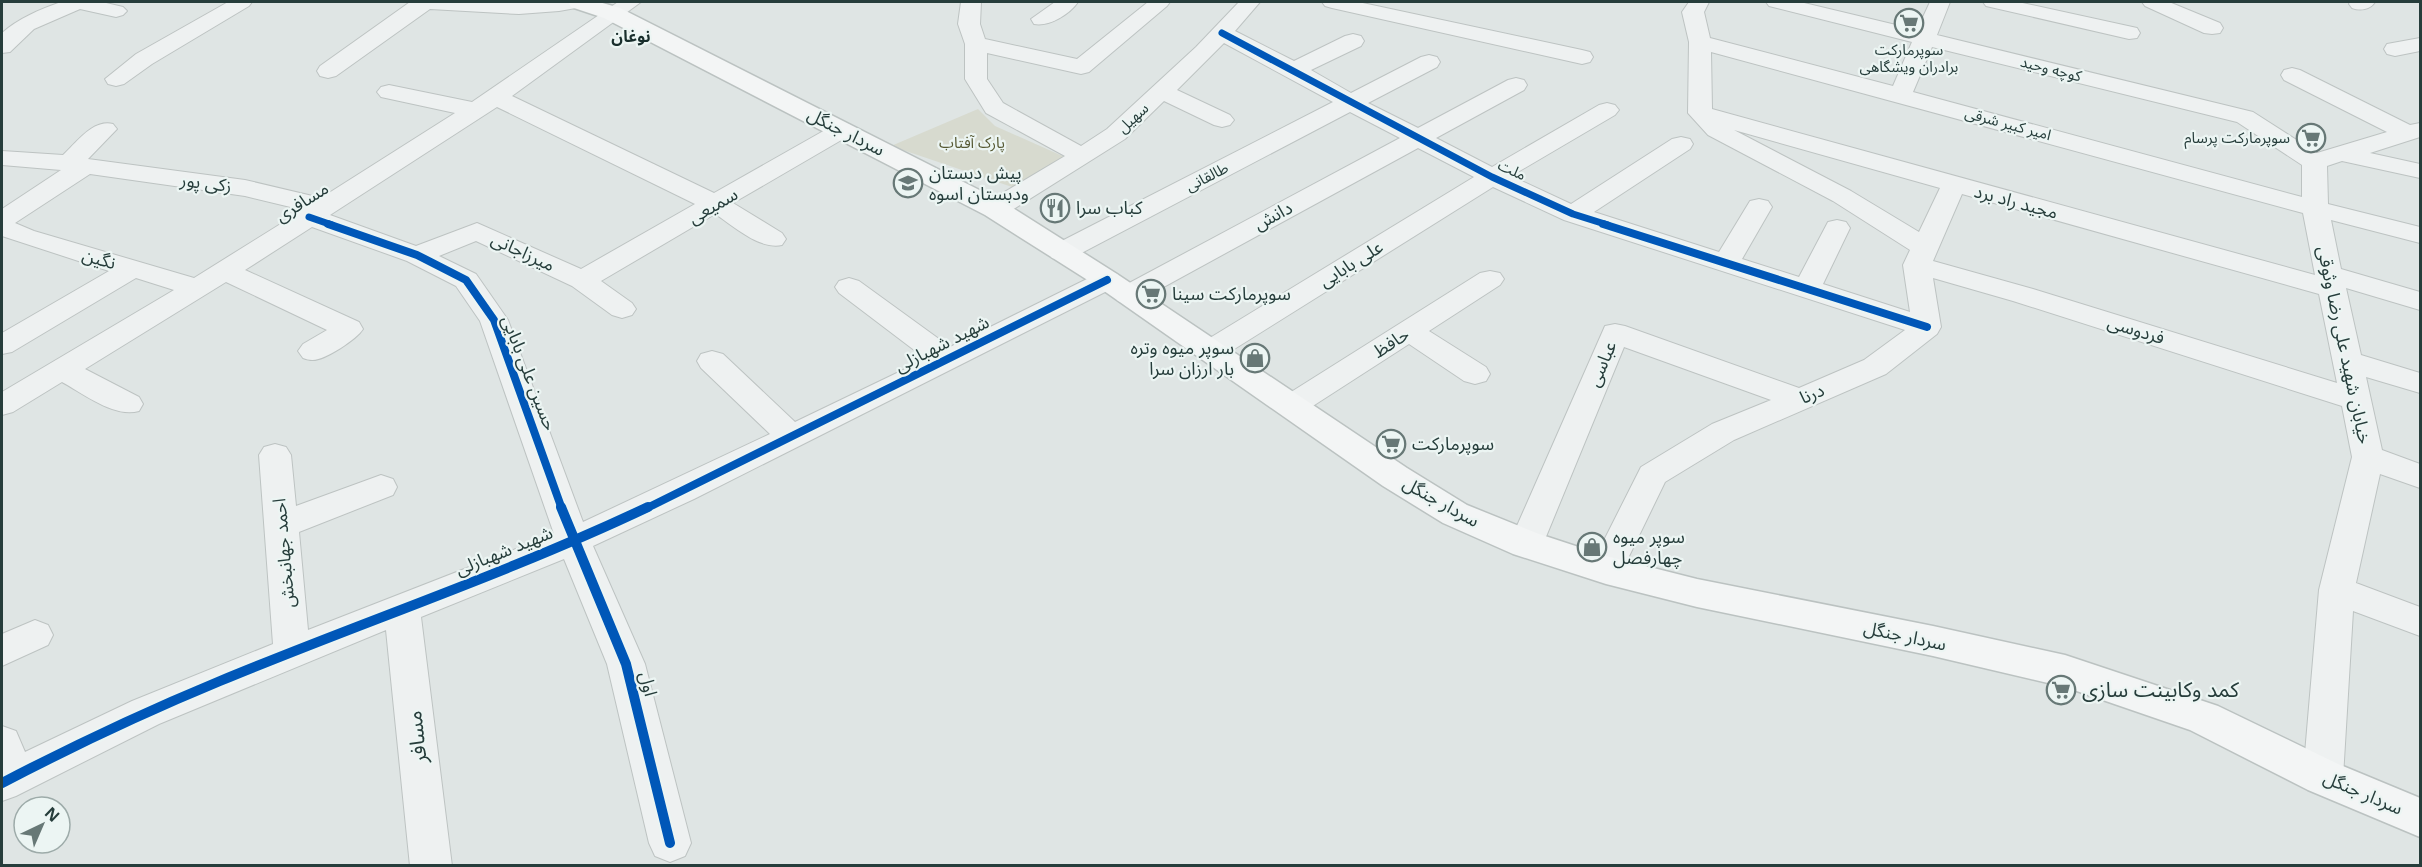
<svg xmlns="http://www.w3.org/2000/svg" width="2422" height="867" font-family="'Open Sans','Noto Sans Arabic',sans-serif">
  <rect width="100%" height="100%" fill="#dfe5e4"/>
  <path fill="#d7dacf" d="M978,109l17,17 72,32 -43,33 -133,-45z"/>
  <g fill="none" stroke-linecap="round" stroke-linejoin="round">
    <g stroke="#bdc3c2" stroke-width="2">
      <g id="minor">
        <path d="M61,2h41l21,5 4,4 -4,4 -7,2 -36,-8 -46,20 -24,23 -8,1v-20c17,-15 37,-23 59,-31z"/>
        <path d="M228,2h24l-3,4 -97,58 -28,20 -8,2 -8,-2 -3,-5 31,-25z"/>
        <path d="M410,2h180l-3,4 -28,5 -40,3 -89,-5 -94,67 -8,2 -8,-2 -3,-5 3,-5z"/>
        <path d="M618,2h23l-129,94 202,97 120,-68 8,-2 8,2 4,5 -4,5 -117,68 49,30 4,6 -4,6c-23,5 -48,-19 -67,-31l-114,67 31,22 4,6 -4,6 -10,3 -10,-3 -40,-29 -96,-45 -37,15 37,18 32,46 75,202 187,-88 -69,-66 -4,-7 4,-7 11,-3 11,3 72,68 131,-63 -87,-66 -4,-6 4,-6 10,-3 10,3 91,66 147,-73 10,-2 10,2 4,6 -4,6 -423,213 -101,47 52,118 46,179 -6,13 -15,6 -15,-6 -6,-13 -42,-179 -43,-105 -143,58 31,249h-42l-24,-236 -227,94 -143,72 -14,5v-75l14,5 9,21 107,-51 141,-57 -14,-189 5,-8 11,-3 11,3 5,8 5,51 85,-31 12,4 4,8 -4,8 -94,37 9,98 246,-96 -74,-213 -24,-35 -49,-25 -95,-34 -67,43 114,52 4,7c-6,10 -39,32 -51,31 -3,0 -6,-1 -9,-2l-5,-7 5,-7 24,-14 -101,-48 -141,87 54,28 4,7 -4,7c-25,7 -55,-17 -77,-29l-49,30 -11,3v-23l172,-102 -38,-12 -124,74 -10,2v-21l107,-62 -107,-35v-27l59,-39 -59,-5v-14l61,4c14,-13 30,-36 50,-31l4,5 -29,30 157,21 76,18 134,-85 -74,-16 -4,-5 4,-5 8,-2 83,17zM497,107l198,97 -114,65 -104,-46 -61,23 -86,-31zM90,174l155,22 58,14 -109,68 -160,-47 -19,-8z"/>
        <path d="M961,2h20l-1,22 5,15 92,20 71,-57h22l-3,4 -78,66 -8,2 -94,-21v26l16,24 78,43 26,-17 89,-82 43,-45h21l-25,29 59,30 51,-25 8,-2 8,2 3,5 -3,5 -50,24 40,23 70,-36 8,-2 8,2 3,5 -3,5 -69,36 50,25 90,-48 8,-2 8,2 3,5 -3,5 -88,48 56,29 107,-62 8,-2 8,2 4,5 -4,5 -104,61 60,28 101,-65 9,-2 9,2 3,5 -3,5 -96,63 125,40 31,-51 9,-2 9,2 4,6 -30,52 57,18 29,-55 9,-2 9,2 4,6 -27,56 87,28 -7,-47 7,-15 -77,-49 -125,-66 -20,-22 1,-71 -7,-30 7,-10h20l-5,10 6,26 183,48 19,-44 -143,-36 -3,-4h34l117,28 13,-28h20l-13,33 316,77 64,41 70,-21 -103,-52 -3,-5 3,-5 8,-2 8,2 110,55 10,-2v14l-50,16 50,11v14l-78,-17 -15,5 1,38 92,23v16l-89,-23 10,49 79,23v18l-74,-22 15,67 59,18v20l-54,-16 16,73 38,14v24l-40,-14 -24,109 64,24v29l-67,-25 -10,166 -6,12 -14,6 -14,-6 -6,-12 16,-187 33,-133 -10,-51 -329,-105 -80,-23 8,49 -4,7 -51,40 -152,66 -69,42 -47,97 -12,4 -12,-4 -5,-9 52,-103 71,-43 59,-24 -147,-53 -81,197 -5,9 -12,4 -12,-4 -5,-9 96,-218 10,-2 10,2 174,62 65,-28 41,-30 -341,-110 -71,-33 -273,171 -10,3 -10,-3 -5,-7 5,-7 274,-167 -56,-29 -280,153 -10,3 -10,-3 -4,-6 4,-6 282,-151 -50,-26 -278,146 -10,2 -10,-2 -4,-6 4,-6 281,-144 -109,-59 -47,47 53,25 4,5 -4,5 -8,2 -8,-2 -50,-24 -39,38 -121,76 -9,2 -9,-2 -4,-6 4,-6 79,-47 -79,-43 -21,-34v-35l-7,-20zM1932,47l305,75 65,43v32l-389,-105zM1711,52l592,161 12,62 -603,-166zM1734,130l206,58 -21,44 -68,-41zM1962,194l357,100 18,89 -304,-94 -100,-28z"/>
        <path d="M1055,2h23c-8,12 -29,25 -44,22l-3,-5z"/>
        <path d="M1322,2h36l224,48 8,2 3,5 -3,5 -8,2 -250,-56 -7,-2z"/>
        <path d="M1983,2h35l119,26 3,5 -3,5 -8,1 -143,-33z"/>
        <path d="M2142,2h27l51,21 3,5 -3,5 -8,1 -8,-1 -59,-27z"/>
        <path d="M2350,2h25c-5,8 -15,9 -23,6l-3,-4z"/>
        <path d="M2420,38v13l-25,5 -8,-2 -3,-5 3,-5z"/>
        <path d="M1490,271l10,2 4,6 -4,6 -71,46 57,36 4,7 -4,7 -11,3 -11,-3 -55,-37 -107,69 -11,3 -11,-3 -4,-7 4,-7 200,-126z"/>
        <path d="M35,620l13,5 5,10 -5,10 -46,21v-32z"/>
      </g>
    </g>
    <g stroke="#bbc2c1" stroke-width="3">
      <path id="major" d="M568,2h31l21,6 385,195 112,71 290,194 60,37 72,29 67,22 91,23 236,47 132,29 153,51 120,58 82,34v39l-112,-47 -118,-60 -125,-43 -132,-31 -236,-49 -91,-23 -93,-30 -70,-31 -60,-37 -286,-200 -112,-71 -381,-197 -33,-11z"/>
    </g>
    <use href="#minor" fill="#eef1f1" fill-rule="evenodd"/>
    <use href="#major" fill="#f3f5f5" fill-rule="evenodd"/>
    <g stroke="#ecf5f3" stroke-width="10">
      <g id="cycleway-far2">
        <path d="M1222,33l270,144 81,37 35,11"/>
        <path d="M309,217l23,8"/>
      </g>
    </g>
    <g stroke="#ecf5f3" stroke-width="12">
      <g id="cycleway-far1">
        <path d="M328,224l89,31 49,25 28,40 68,189"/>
        <path d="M1603,224l324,103"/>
        <path d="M645,509l462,-229"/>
      </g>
    </g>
    <g stroke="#ecf5f3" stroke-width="14">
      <g id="cycleway">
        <path d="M561,507l65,157 44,179"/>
        <path d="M2,783c71,-37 143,-71 218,-102 142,-59 289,-108 428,-174"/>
      </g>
    </g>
    <use href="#cycleway-far2" stroke="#0057b8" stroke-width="7"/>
    <use href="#cycleway-far1" stroke="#0057b8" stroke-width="8"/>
    <use href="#cycleway" stroke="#0057b8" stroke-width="10"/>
  </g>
  <defs>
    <g id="supermarket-ring" transform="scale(1.5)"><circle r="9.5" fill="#ecf5f3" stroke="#677876" stroke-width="1.5"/><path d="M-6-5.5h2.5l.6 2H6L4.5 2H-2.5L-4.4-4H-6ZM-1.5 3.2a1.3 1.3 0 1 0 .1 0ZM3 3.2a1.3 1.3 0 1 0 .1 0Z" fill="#677876"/></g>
    <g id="school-ring" transform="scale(1.5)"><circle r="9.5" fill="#ecf5f3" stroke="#677876" stroke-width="1.5"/><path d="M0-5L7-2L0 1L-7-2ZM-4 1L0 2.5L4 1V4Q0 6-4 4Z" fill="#677876"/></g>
    <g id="restaurant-ring" transform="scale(1.5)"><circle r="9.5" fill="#ecf5f3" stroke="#677876" stroke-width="1.5"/><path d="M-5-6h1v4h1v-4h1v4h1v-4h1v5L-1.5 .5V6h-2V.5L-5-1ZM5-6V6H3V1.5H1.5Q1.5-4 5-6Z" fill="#677876"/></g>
    <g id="shop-ring" transform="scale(1.5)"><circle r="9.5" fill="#ecf5f3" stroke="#677876" stroke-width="1.5"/><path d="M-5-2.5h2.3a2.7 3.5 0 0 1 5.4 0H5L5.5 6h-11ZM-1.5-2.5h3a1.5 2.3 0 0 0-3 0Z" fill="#677876"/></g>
  </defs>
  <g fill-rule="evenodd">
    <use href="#supermarket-ring" x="1909" y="23"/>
    <use href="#supermarket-ring" x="2311" y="138"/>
    <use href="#school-ring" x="908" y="183"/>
    <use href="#restaurant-ring" x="1055" y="208"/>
    <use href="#supermarket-ring" x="1151" y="294"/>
    <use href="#shop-ring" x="1255" y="358"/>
    <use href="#supermarket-ring" x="1391" y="444"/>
    <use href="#shop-ring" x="1592" y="547"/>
    <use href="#supermarket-ring" x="2061" y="690"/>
  </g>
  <g text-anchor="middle" stroke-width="4.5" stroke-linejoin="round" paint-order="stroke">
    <g font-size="15" fill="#263d3b" stroke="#ecf5f3">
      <text x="1909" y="55">سوپرمارکت<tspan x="1909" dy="17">برادران ویشگاهی</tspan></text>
      <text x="2290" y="143" text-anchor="end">سوپرمارکت پرسام</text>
    </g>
    <g font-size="15" fill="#263d3b" stroke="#ecf5f3">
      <text transform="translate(2051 69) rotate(14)" y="5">کوچه وحید</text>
      <text transform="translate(1133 118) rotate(-43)" y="5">سهیل</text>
      <text transform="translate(2008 124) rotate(15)" y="5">امیر کبیر شرقی</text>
      <text transform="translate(1512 170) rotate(25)" y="5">ملت</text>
      <text transform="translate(1207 177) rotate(-27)" y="5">طالقانی</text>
    </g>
    <g font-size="15" fill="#565933" stroke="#ecf5f3">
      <text x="972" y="148">پارک آفتاب</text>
    </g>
    <g font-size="16" font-weight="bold" fill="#192e2c" stroke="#ecf5f3">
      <text x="631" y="42">نوغان</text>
    </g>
    <g font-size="18" fill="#263d3b" stroke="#ecf5f3">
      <text transform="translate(846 132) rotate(27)" y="6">سردار جنگل</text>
      <text transform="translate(206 183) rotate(7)" y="6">زکی پور</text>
      <text transform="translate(302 202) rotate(-32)" y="6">مسافری</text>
      <text transform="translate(2016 202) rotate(15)" y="6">مجید راد برد</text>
      <text transform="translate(713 206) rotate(-30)" y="6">سمیعی</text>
      <text transform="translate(1273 216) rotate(-28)" y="6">دانش</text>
      <text transform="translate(523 252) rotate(25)" y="6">میرزاجانی</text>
      <text transform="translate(99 259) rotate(16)" y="6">نگین</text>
      <text transform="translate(1351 264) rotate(-32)" y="6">علی بابایی</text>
      <text transform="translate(2136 330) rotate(17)" y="6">فردوسی</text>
      <text transform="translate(1391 343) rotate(-33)" y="6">حافظ</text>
      <text transform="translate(942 344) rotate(-27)" y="6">شهید شهبازلی</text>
      <text transform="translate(2344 345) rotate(78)" y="6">خیابان شهید علی رضا وثوقی</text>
      <text transform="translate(1602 364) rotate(-67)" y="6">عباسی</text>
      <text transform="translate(529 373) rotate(69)" y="6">حسین علی بابایی</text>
      <text transform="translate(1812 394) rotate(-23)" y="6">درنا</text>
      <text transform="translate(1441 502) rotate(29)" y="6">سردار جنگل</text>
      <text transform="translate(504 551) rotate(-22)" y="6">شهید شهبازلی</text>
      <text transform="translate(284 553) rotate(-95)" y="6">احمد جهانبخش</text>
      <text transform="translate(1905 636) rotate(12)" y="6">سردار جنگل</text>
      <text transform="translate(648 684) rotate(76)" y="6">اول</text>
      <text transform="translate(2363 793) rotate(23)" y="6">سردار جنگل</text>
    </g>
    <g font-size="18" fill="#263d3b" stroke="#ecf5f3" text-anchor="start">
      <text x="929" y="179">پیش دبستان<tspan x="929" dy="21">ودبستان اسوه</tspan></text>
      <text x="1076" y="214">کباب سرا</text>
      <text x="1172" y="300">سوپرمارکت سینا</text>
      <text x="1234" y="354" text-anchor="end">سوپر میوه وتره<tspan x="1234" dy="21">بار ارزان سرا</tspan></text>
      <text x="1412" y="450">سوپرمارکت</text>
      <text x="1613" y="543">سوپر میوه<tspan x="1613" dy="21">چهارفصل</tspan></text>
    </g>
    <g font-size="21" fill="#263d3b" stroke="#ecf5f3" text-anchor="start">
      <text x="2082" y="697">کمد وکابینت سازی</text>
    </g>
    <g font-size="21" fill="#263d3b" stroke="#ecf5f3">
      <text transform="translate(417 737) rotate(-96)" y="7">مسافر</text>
    </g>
  </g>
  <rect width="2422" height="867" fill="none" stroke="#263d3b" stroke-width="6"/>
  <g transform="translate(42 825) rotate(44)"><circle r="28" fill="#ecf5f3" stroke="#9daba9" stroke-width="1.5"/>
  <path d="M0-4.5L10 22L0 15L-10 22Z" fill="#677876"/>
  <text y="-9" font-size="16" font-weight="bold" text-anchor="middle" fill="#263d3b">N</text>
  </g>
</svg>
